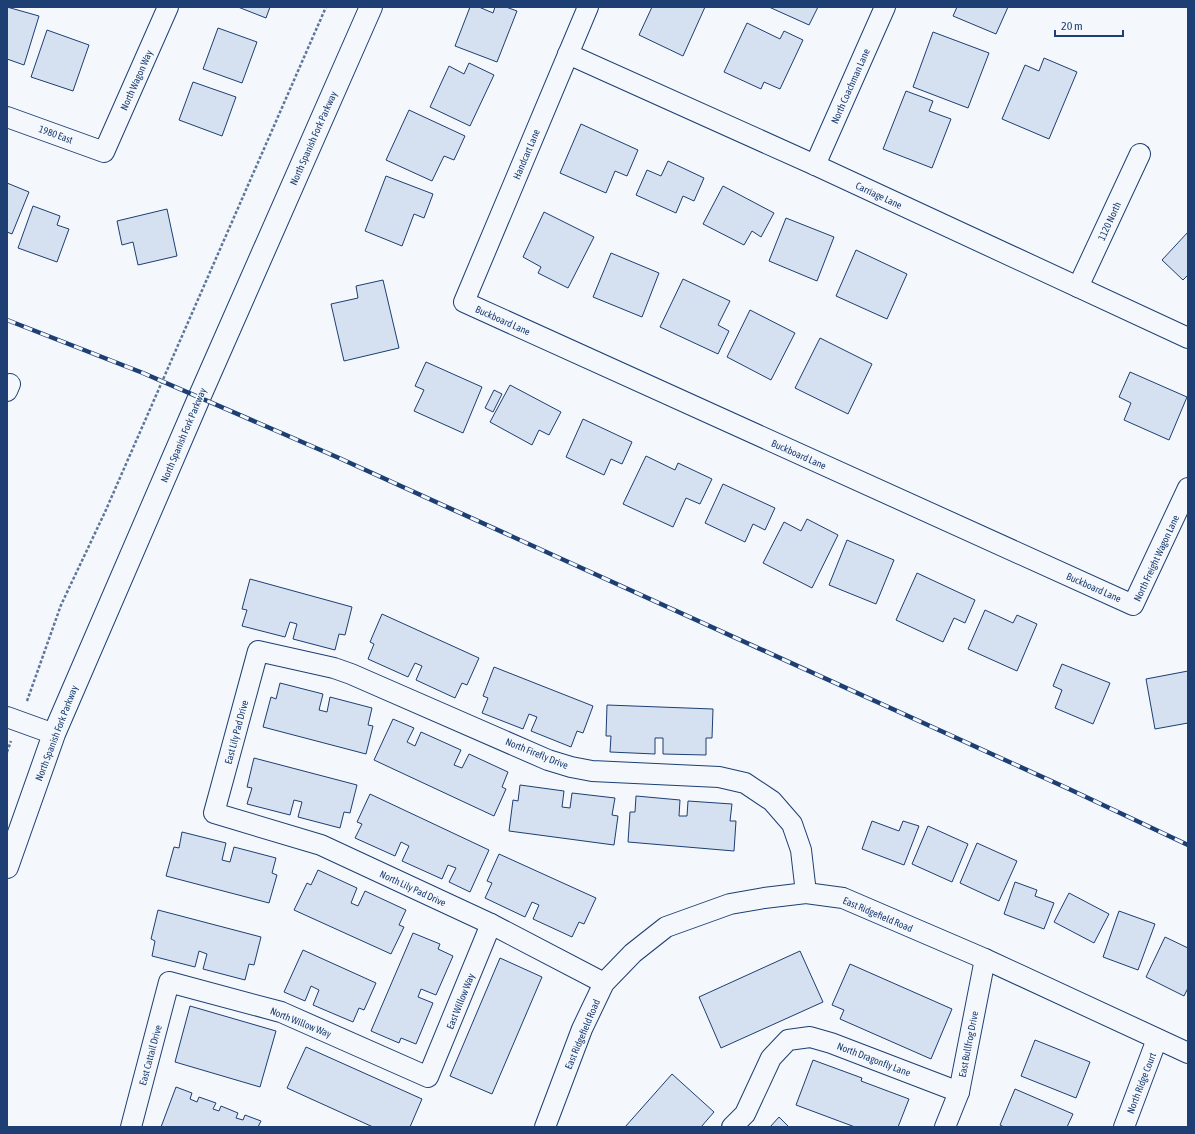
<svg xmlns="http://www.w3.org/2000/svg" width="1195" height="1134" font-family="'Asap Condensed',sans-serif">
  <rect width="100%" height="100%" fill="#f4f7fb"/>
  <g fill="#d5e0f0" stroke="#1d3f73">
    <path d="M7,7l32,9 -15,49 -17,-6z"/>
    <path d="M238,7h32l-4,11z"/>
    <path d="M470,7h9l14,6 2,-6h11l11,4 -20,51 -42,-16z"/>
    <path d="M652,7h53l-22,49 -44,-21z"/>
    <path d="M769,7h49l-9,18z"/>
    <path d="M957,7h51l-12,27 -43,-18z"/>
    <path d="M747,23l33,16 4,-8 19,9 -23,49 -16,-7 -3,7 -37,-17z"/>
    <path d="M218,28l39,14 -15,41 -39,-14z"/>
    <path d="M47,30l42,15 -16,46 -42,-14z"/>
    <path d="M933,32l56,21 -21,55 -55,-21z"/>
    <path d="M1044,58l33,14 -28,67 -47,-20 23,-54 14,6z"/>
    <path d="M469,63l25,12 -24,51 -40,-19 19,-41 15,8z"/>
    <path d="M193,82l43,15 -14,39 -43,-16z"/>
    <path d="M906,91l27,10 -4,10 22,8 -19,49 -49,-19z"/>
    <path d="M409,110l56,26 -11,24 -10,-4 -12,25 -46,-21z"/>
    <path d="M581,124l57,26 -11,26 -12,-5 -9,22 -46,-20z"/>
    <path d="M668,161l36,17 -10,23 -11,-5 -7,17 -40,-18 11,-25 14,6z"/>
    <path d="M386,176l47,18 -9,24 -10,-4 -12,32 -37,-15z"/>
    <path d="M7,183l22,9 -17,42 -5,-2z"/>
    <path d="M723,186l51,27 -13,24 -9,-6 -8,14 -41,-21z"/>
    <path d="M33,206l27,10 -3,9 12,4 -12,33 -39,-14z"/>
    <path d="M167,209l10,47 -39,9 -5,-23 -11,3 -5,-24z"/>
    <path d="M544,212l50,25 -26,51 -30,-15 3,-6 -18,-10z"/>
    <path d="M786,218l48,19 -17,44 -48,-20z"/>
    <path d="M1188,232v43l-5,5 -21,-20z"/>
    <path d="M856,250l51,24 -20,45 -51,-23z"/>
    <path d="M611,253l48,20 -17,44 -49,-20z"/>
    <path d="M683,279l47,22 -12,24 11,6 -11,23 -58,-27z"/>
    <path d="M383,280l16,68 -55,13 -13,-57 27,-6 -2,-12z"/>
    <path d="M750,310l45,23 -24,47 -44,-23z"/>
    <path d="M820,338l52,26 -24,50 -53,-26z"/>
    <path d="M426,362l56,25 -19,46 -49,-22 10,-21 -9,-4z"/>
    <path d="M1130,372l57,25 -18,43 -45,-20 7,-17 -12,-6z"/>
    <path d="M510,385l51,27 -12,23 -10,-5 -7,15 -42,-23z"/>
    <path d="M494,390l8,4 -9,18 -8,-4z"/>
    <path d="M583,419l49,23 -10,22 -11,-5 -7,16 -38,-18z"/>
    <path d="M646,456l29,14 3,-7 34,16 -12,25 -14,-6 -13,29 -50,-23z"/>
    <path d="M723,484l52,24 -10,22 -12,-6 -8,18 -40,-19z"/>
    <path d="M807,519l31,16 -26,53 -49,-25 21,-41 17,9z"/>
    <path d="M847,540l47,20 -18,44 -47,-19z"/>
    <path d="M917,573l58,27 -10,23 -11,-5 -11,24 -47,-22z"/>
    <path d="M250,579l102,28 -7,28 -6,-1 -4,16 -42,-11 4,-15 -7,-2 -5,15 -43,-11 5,-16 -5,-1z"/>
    <path d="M985,610l28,13 4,-8 20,9 -20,47 -49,-22z"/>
    <path d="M382,614l97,44 -12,27 -5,-2 -7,15 -39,-18 6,-14 -7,-3 -7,14 -40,-18 6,-15 -4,-2z"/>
    <path d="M1062,664l48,19 -17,41 -38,-16 7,-18 -9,-4z"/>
    <path d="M494,667l99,39 -10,27 -6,-2 -6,16 -40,-16 6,-14 -8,-3 -6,15 -41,-16 6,-15 -5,-2z"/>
    <path d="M1188,671v52l-33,6 -9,-50z"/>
    <path d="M280,683l43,11 -4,16 8,2 3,-15 42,11 -4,17 5,1 -7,28 -103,-27 8,-30 5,2z"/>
    <path d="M607,705l106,4 -1,29h-6v17l-43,-1v-16h-8v16l-45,-2 1,-16h-5z"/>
    <path d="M393,719l21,9 -7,14 8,4 6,-14 40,18 -7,15 8,3 7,-14 39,18 -6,15 4,2 -12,27 -120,-56z"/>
    <path d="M254,758l103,27 -7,28 -6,-1 -4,16 -42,-11 4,-15 -8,-2 -4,15 -43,-11 5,-16 -5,-1z"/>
    <path d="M520,785l44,6 -2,16 8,1 2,-15 43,5 -3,17 6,1 -4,29 -105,-14 4,-31 5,1z"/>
    <path d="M370,794l119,56 -19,42 -21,-10 7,-14 -8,-3 -6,14 -40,-18 7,-15 -8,-4 -6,14 -40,-18 7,-14 -5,-2z"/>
    <path d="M636,796l44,4 -1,16h8l1,-15 44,3 -2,17h6l-2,30 -106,-9 2,-30h5z"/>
    <path d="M872,821l27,10 4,-10 16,5 -15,39 -42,-16z"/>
    <path d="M928,826l40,18 -16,38 -40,-18z"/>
    <path d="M182,832l44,11 -4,17 8,2 4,-15 42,11 -4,15 5,2 -8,28 -103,-27 8,-29 5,1z"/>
    <path d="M977,843l40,18 -18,40 -39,-18z"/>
    <path d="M499,854l97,44 -12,26 -5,-2 -7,15 -39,-18 6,-14 -7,-3 -7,15 -40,-19 7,-15 -5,-2z"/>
    <path d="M318,870l39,18 -6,15 7,3 7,-15 41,19 -7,15 5,2 -13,27 -97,-44 13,-27 4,2z"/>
    <path d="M1015,882l22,8 -2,6 19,7 -10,26 -40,-15z"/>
    <path d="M1069,893l40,21 -15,29 -40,-21z"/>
    <path d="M158,910l103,27 -7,28 -5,-1 -4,16 -42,-11 4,-15 -8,-3 -4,16 -43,-11 3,-15 -4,-2z"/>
    <path d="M1119,911l36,13 -17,46 -35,-13z"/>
    <path d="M413,933l27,11 -2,5 15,7 -17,39 -15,-6 -3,8 15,6 -17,41 -15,-6 -2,5 -28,-12z"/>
    <path d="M1165,937l23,11v40l-4,8 -38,-19z"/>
    <path d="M303,950l73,33 -12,27 -5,-2 -6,14 -40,-17 6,-15 -8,-4 -6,15 -21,-9z"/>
    <path d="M800,951l23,51 -102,46 -22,-51z"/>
    <path d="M500,958l42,19 -50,117 -42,-18z"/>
    <path d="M850,964l102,45 -21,50 -91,-40 4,-9 -12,-5z"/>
    <path d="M190,1006l86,25 -16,56 -85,-25z"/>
    <path d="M1035,1040l55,22 -14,36 -55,-22z"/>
    <path d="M306,1047l116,52 -12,28h-37l-86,-39z"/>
    <path d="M813,1060l49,18 -1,3 48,18 -11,28h-43l-59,-22z"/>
    <path d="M672,1074l42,38 -13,15h-76z"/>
    <path d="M176,1087l16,6 -2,6 7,3 2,-5 17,6 -3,6 6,2 2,-5 17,7 -2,5 7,2 2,-5 16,6 -3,6h-97z"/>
    <path d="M1015,1089l58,25 -6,13h-63l-4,-2z"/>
    <path d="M779,1117l10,10h-19z"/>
  </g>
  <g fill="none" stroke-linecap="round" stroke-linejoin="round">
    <g stroke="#1d3f73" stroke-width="22">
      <g id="minor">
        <path d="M588,7l-124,295 669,303 55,-117"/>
        <path d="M568,54l247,111 373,173"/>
        <path d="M7,117l97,35 64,-145"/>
        <path d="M815,165l70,-158"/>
        <path d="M1078,287l62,-133"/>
        <path d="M7,391l3,-7"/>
        <path d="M7,717l47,17"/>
        <path d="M604,983l-113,-59 -170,-79 -107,-32 44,-162 76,17 17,6 197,86 23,7 21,4 127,6 26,6 27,18 20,23 9,26 5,43"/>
        <path d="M131,1127l38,-145 112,30 147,65 63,-153"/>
        <path d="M545,1127l37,-98 22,-46 29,-30 33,-26 64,-23 34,-6 42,-5 37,5 142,61 203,94"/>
        <path d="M732,1127l13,-13 26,-56 17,-18 22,-3 21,6 128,49"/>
        <path d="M945,1127l14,-35 26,-133"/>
        <path d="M1124,1127l33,-88"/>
      </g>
    </g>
    <g stroke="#1d3f73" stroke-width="24">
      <path id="tertiary" d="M7,867l47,-133 145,-336 172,-391"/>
    </g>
    <g stroke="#5e769c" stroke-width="2.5" stroke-dasharray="3 2" stroke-linecap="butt">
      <path d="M27,701l34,-96 44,-93 221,-505"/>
      <path d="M7,752l4,-11"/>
    </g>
    <use href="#minor" stroke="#f4f7fb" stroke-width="20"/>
    <use href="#tertiary" stroke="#f4f7fb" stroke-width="22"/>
    <g stroke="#1d3f73" stroke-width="4.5">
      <path id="rail" d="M7,320l136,53 196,85 730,331 119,56"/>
    </g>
    <use href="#rail" stroke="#f4f7fb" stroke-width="3" stroke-dasharray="9" stroke-linecap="butt"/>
  </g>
  <g text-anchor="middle" stroke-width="3" stroke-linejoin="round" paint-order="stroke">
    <g font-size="10" fill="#1d3f73" stroke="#f4f7fb">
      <text transform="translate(136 80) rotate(-66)" y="4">North Wagon Way</text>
      <text transform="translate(850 86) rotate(-66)" y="4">North Coachman Lane</text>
      <text transform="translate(56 134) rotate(20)" y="4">1980 East</text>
      <text transform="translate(313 138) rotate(-66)" y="4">North Spanish Fork Parkway</text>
      <text transform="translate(526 154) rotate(-67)" y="4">Handcart Lane</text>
      <text transform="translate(879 195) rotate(25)" y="4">Carriage Lane</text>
      <text transform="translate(1109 221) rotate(-65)" y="4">1120 North</text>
      <text transform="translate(503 320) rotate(24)" y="4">Buckboard Lane</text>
      <text transform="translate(183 435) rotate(-67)" y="4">North Spanish Fork Parkway</text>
      <text transform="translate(799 454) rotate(24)" y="4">Buckboard Lane</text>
      <text transform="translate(1156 558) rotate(-65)" y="4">North Freight Wagon Lane</text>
      <text transform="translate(1094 587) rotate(24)" y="4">Buckboard Lane</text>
      <text transform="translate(236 732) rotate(-75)" y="4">East Lily Pad Drive</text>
      <text transform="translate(56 733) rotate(-69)" y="4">North Spanish Fork Parkway</text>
      <text transform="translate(537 753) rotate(22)" y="4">North Firefly Drive</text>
      <text transform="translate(413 888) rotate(25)" y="4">North Lily Pad Drive</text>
      <text transform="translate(878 914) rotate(23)" y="4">East Ridgefield Road</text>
      <text transform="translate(460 1001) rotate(-68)" y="4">East Willow Way</text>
      <text transform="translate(301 1022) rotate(22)" y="4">North Willow Way</text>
      <text transform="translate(582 1034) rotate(-67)" y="4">East Ridgefield Road</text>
      <text transform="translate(968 1044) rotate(-79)" y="4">East Bullfrog Drive</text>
      <text transform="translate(150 1055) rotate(-75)" y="4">East Cattail Drive</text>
      <text transform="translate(874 1059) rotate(21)" y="4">North Dragonfly Lane</text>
      <text transform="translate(1141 1083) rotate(-69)" y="4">North Ridge Court</text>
    </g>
  </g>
  <rect width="1195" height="1134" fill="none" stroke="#1d3f73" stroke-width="16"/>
  <path d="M1055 30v6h68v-6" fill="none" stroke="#1d3f73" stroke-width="2"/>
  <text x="1061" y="30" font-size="12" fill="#1d3f73" stroke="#f4f7fb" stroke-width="3" paint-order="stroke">20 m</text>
</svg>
